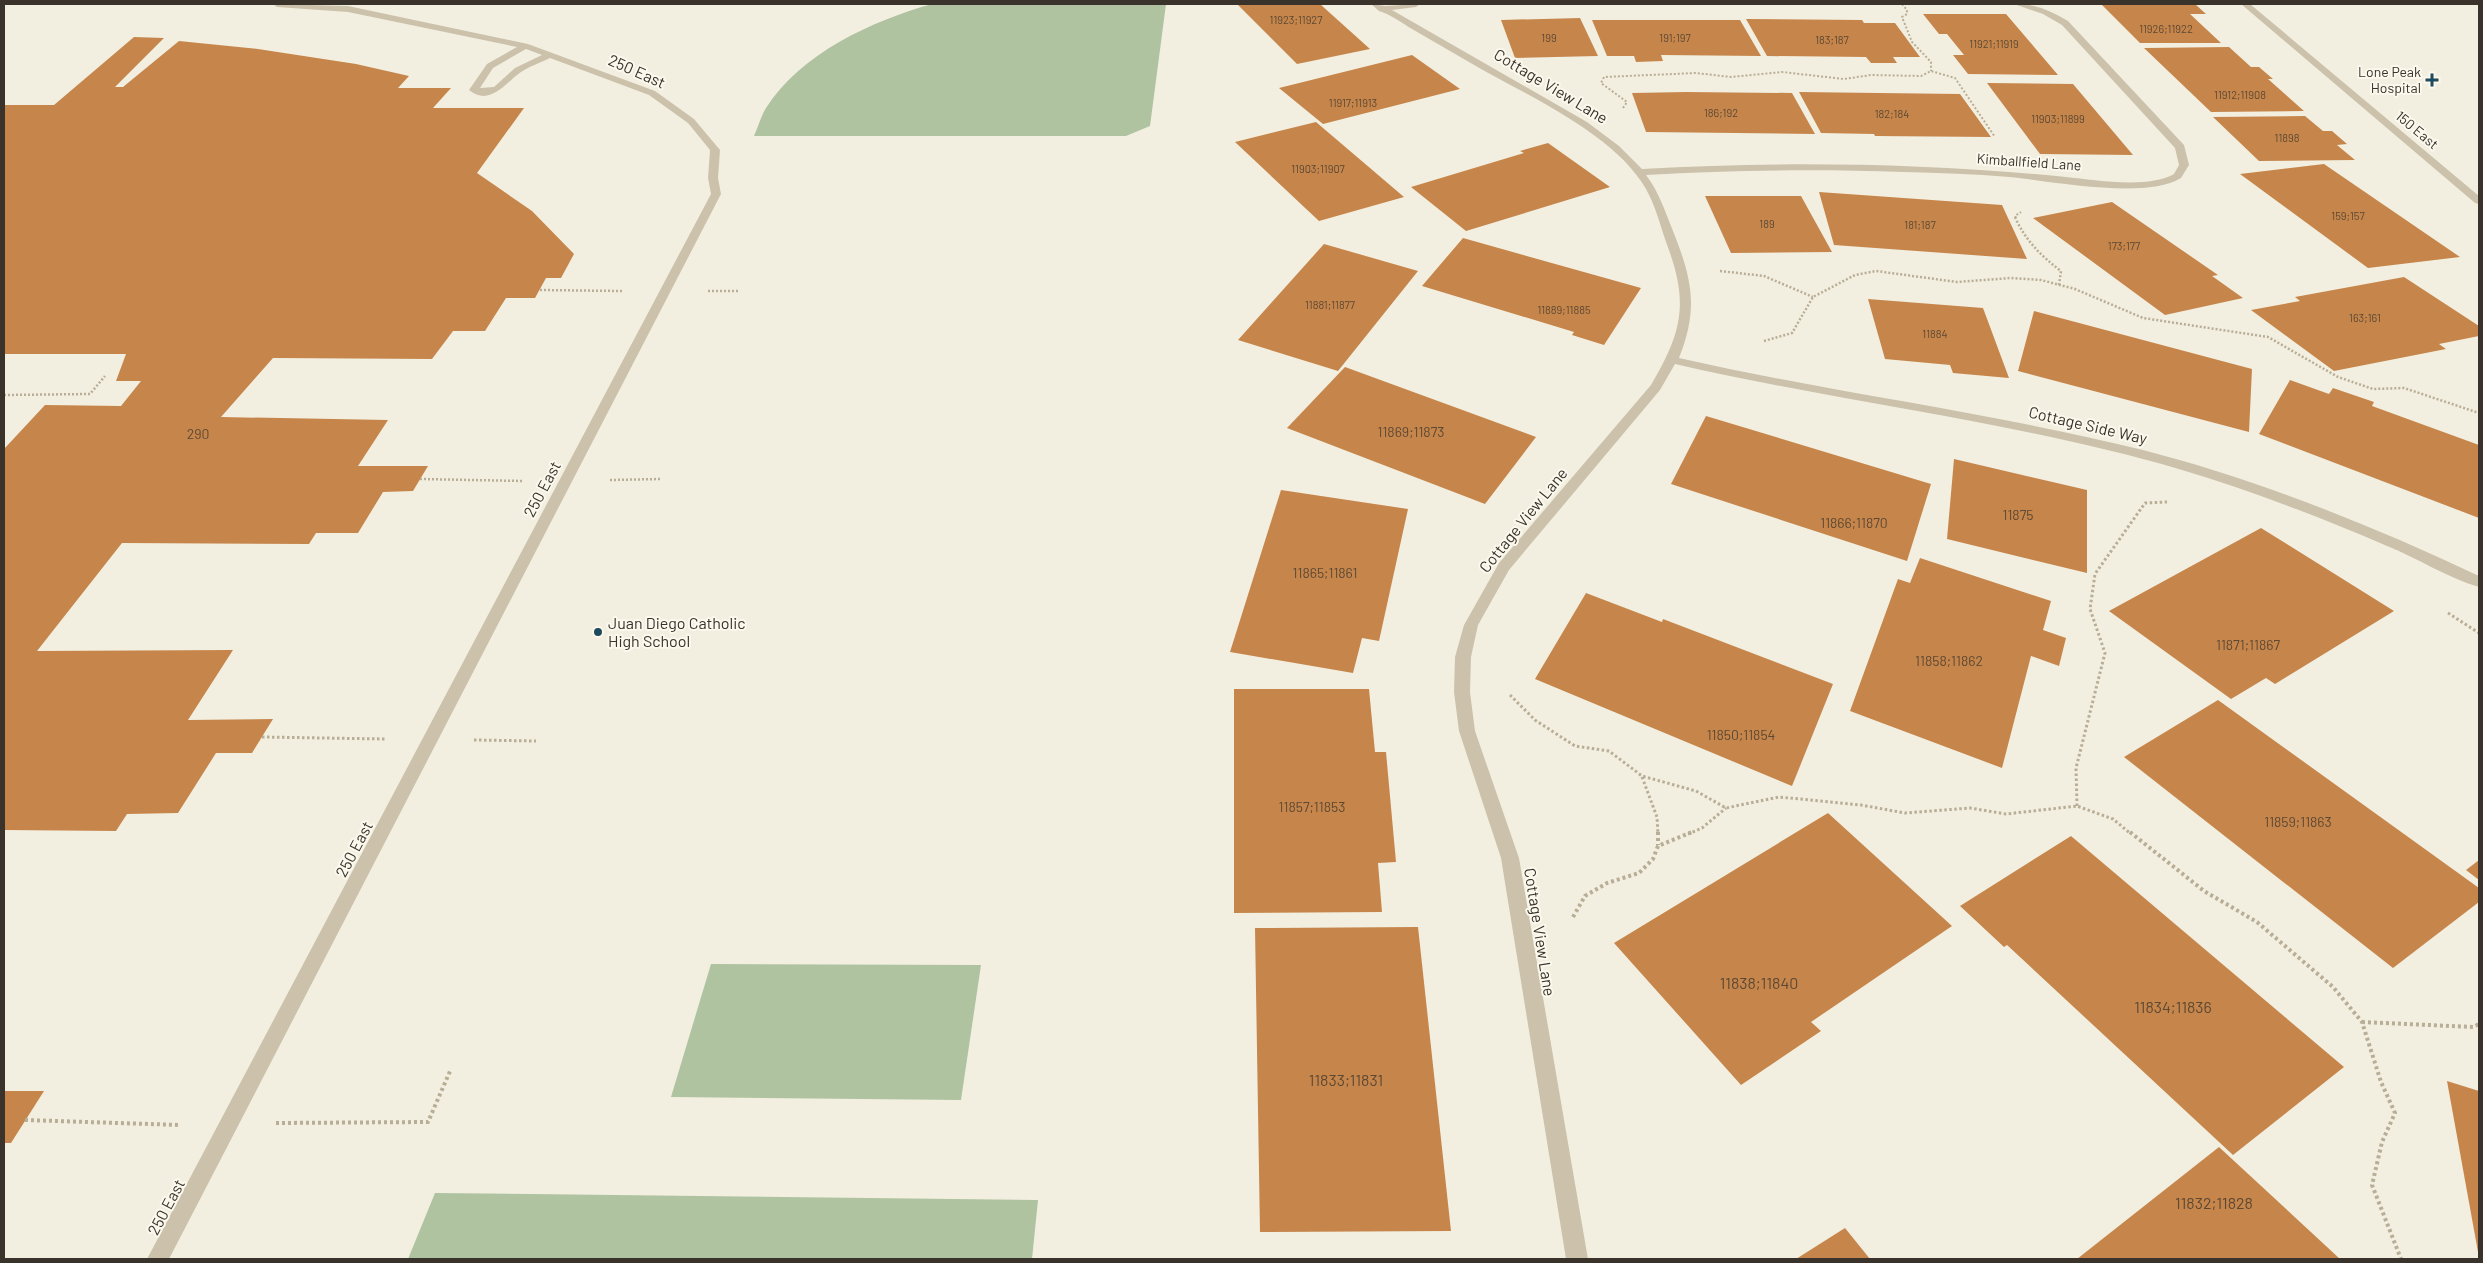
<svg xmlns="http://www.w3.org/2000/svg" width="2483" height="1263" font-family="Barlow,sans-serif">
  <rect width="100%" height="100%" fill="#f3efe0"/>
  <g fill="#afc3a0">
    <path d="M932,4h234l-16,122 -24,10h-372c4,-9 7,-20 12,-28 35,-55 106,-87 166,-104z"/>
    <path d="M711,964l270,1 -20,135 -290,-3z"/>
    <path d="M435,1193l603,7 -6,59h-624z"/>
  </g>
  <g fill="#c6864b">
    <path d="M1237,4h83l50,45 -73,15z"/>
    <path d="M2101,4h94l11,10h-16l31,29h-81z"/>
    <path d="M1923,14h83l52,61 -90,-1 -15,-19h11l-17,-21h-8z"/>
    <path d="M1580,18l18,38 -83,2 -14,-38z"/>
    <path d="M1746,19l116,1 2,3h31l25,34h-27l4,6h-26l-5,-6 -99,-1z"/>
    <path d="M1592,20h148l21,36 -100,-1 2,6 -27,1 -2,-6h-27z"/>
    <path d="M134,37l30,1 -49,49h8l56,-46 79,8 98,15 53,12 -11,12h53l-18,20h91l-47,65 55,38 42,43 -13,24h-15l-11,20h-29l-21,33h-32l-21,28 -159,-1 -52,59 167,3 -30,46h70l-15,25 -30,1 -25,41h-42l-7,11 -187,-1 -85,108 196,-1 -45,70 85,-1 -21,34h-36l-38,60 -51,1 -11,17 -112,-1v-381l41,-44 76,1 20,-25h-25l10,-27h-122v-249h50z"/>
    <path d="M2229,47l22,20h8l14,12h-5l36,32 -93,1 -67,-64z"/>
    <path d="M1412,55l48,34 -137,35 -44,-36z"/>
    <path d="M1987,83l86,1 60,71 -93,-1z"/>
    <path d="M1686,92l106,1 23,41 -169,-2 -14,-39z"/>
    <path d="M1799,92l161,2 31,43 -116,-1 -1,-2 -53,-1z"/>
    <path d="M2305,116l18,15h9l15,13 -10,1 18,15 -96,1 -46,-44z"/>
    <path d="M1316,122l88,75 -85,24 -84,-79z"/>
    <path d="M1548,143l62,44 -144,44 -55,-44 113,-34 -4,-2z"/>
    <path d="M2324,164l136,93 -92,11 -128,-94z"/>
    <path d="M1819,192l183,13 25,54 -193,-14z"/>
    <path d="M1705,196h96l31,56 -101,1z"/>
    <path d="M2112,202l106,73 -6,1 31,22 -78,17 -132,-97z"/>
    <path d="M1463,238l178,50 -37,57 -32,-10 2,-3 -152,-46z"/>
    <path d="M1324,244l94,27 -80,100 -100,-31z"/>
    <path d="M2404,277l75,49v10l-40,8 7,5 -112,22 -83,-61 49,-9 -5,-4z"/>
    <path d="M1868,299l115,9 26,70 -56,-5 -3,-8 -65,-6z"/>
    <path d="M2034,311l218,58 -3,63 -231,-61z"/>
    <path d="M1345,367l191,70 -51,67 -198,-76z"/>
    <path d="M2290,380l39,14 4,-6 41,14 -2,4 107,39v73l-220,-84z"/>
    <path d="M1706,416l225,68 -24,77 -236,-77z"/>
    <path d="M1954,459l133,31v83l-140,-34z"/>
    <path d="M1281,490l127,19 -29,132 -17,-3 -9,35 -123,-21z"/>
    <path d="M2261,528l133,83 -119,73 -9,-6 -35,21 -122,-88z"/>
    <path d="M1920,558l131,43 -8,29 23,8 -7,28 -28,-10 -29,112 -152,-57 48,-132 12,4z"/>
    <path d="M1586,593l76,29 1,-3 170,65 -41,102 -257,-107z"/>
    <path d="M1234,689h135l6,63h11l10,110 -18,1 4,49 -148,1z"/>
    <path d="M2218,700l261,188v14l-86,66 -269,-211z"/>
    <path d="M1828,813l124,113 -141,96 10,9 -80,54 -127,-142z"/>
    <path d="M2071,836l273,231 -111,88 -226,-210 -3,2 -44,-41z"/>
    <path d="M2479,860v20l-13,-10z"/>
    <path d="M1418,927l33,304 -191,1 -5,-304z"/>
    <path d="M2447,1081l32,10v161h-1z"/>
    <path d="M4,1091h40l-33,52h-7z"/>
    <path d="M2219,1147l121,112h-263z"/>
    <path d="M1845,1228l25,31h-74z"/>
  </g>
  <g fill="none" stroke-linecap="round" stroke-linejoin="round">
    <g stroke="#b8ad96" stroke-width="2" stroke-dasharray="2 2" stroke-linecap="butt">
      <path d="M1902,4l5,6v4l-5,3 10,25 19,20v9"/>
      <path d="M1623,108l4,-6 -26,-19 3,-6 92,-4 35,4 51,-5 62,7 27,-4 50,1 10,-5 24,7 40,59"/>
      <path d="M2016,218l-1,-2 6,-4"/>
    </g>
    <g stroke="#b8ad96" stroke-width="2.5" stroke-dasharray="2 2" stroke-linecap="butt">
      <path d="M2015,217c10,23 26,39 46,54l-2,14"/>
      <path d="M1720,271l44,5 49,21"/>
      <path d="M540,290l82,1"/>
      <path d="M708,291h30"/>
      <path d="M1764,341l28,-8 21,-36 42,-22 21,-4 81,11 54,-4 30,2 34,9 68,29 125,19 70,40 35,12 31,-1 75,25"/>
      <path d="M4,395l86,-1 15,-18"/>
      <path d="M420,479l103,2"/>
      <path d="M610,480l51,-1"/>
    </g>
    <g stroke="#b8ad96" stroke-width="3" stroke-dasharray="2.5 2.5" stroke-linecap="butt">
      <path d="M2448,613l31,20"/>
      <path d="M1510,695l25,25 40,26 34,5 33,25 54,15 30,17 53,-11 82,8 44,8 65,-5 36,6 71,-8 36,13 18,15"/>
      <path d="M262,737l123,2"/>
      <path d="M474,740l62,1"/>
      <path d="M1642,777l15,40 1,17"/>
      <path d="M2077,806l-1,-38 29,-115 -15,-44 5,-35 50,-71 22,-1"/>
      <path d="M1688,834l14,-6 24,-20"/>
    </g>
    <g stroke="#b8ad96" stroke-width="4" stroke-dasharray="3 3" stroke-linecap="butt">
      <path d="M1658,832v13"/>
      <path d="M2130,832l74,59 53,31 76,65 29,35 19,60 14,31 -13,29 -10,43 29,74"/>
      <path d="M1573,917l12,-21 22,-13 32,-10 14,-14 5,-13 34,-14"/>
      <path d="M2362,1022l111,5 6,-3"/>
      <path d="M25,1120l155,5"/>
      <path d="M276,1123l152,-1 23,-53"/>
    </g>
    <g fill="#ccc2ac" fill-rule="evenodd">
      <path d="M273,4l75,2 180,38 127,47 39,28 26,31 -2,28 3,16 -552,1065h-22l564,-1065 -3,-16 2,-28 -22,-27 -39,-28 -99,-37c-10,5 -20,8 -29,14 -16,11 -31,35 -52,18l18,-26 30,-17 -169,-35 -71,-5zM526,49l16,6 -27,13 -21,19 -14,1 13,-20z"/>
      <path d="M1371,4l14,2 35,-2 -4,3 -24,3 195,112 32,24 23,23c141,-8 282,-6 424,8 29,3 82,12 108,-3l5,-9 -4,-17 -113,-123 -19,-11 -29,-10c20,-1 37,7 54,17l116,124 5,20 -8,13c-36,22 -129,3 -172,-1 -35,-3 -70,-4 -106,-5 -85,-3 -171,-2 -257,3 13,17 19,36 27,56 19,48 26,77 6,127 154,35 311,54 464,92 116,30 228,75 336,126v11c-31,-9 -62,-29 -92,-41 -67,-29 -135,-55 -205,-76 -166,-49 -339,-67 -507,-106l-15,26 -151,180 -31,55 -7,32 -1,35 5,39 44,127 69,401h-22l-65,-401 -42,-127 -5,-39 1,-35 9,-32 35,-62 152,-178c32,-54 38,-83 15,-143 -6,-18 -11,-37 -20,-53 -30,-53 -113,-91 -165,-120 -23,-13 -46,-27 -69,-40 -10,-6 -22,-15 -33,-18z"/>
      <path d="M2241,4h9l229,192v8l-4,-1z"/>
    </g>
  </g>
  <g fill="#1f4a5d" stroke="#fbf8ed" stroke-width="2">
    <path d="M2429.5 72.5h5v5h5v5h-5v5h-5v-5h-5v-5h5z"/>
    <circle cx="598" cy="632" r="5"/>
  </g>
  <g text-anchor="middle" stroke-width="4" stroke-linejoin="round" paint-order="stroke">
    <g font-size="11" fill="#5d4833">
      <text x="1296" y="24">11923;11927</text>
      <text x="2166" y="33">11926;11922</text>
      <text x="1549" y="42">199</text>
      <text x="1675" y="42">191;197</text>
      <text x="1832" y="44">183;187</text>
      <text x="1994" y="48">11921;11919</text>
      <text x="2240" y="99">11912;11908</text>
      <text x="1353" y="107">11917;11913</text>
      <text x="1721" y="117">186;192</text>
      <text x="1892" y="118">182;184</text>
      <text x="2058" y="123">11903;11899</text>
      <text x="2287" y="142">11898</text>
      <text x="1318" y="173">11903;11907</text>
      <text x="2348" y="220">159;157</text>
      <text x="1767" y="228">189</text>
      <text x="1920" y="229">181;187</text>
      <text x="2124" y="250">173;177</text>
      <text x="1330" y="309">11881;11877</text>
      <text x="1564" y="314">11889;11885</text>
      <text x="2365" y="322">163;161</text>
      <text x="1935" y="338">11884</text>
    </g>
    <g font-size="14" fill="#3a332b" stroke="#fbf8ed" text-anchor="end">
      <text x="2421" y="77">Lone Peak<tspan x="2421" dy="16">Hospital</tspan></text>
    </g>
    <g font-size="14" fill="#3a332b" stroke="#fbf8ed">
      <text transform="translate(2417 130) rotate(40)" y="5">150 East</text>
      <text transform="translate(2029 162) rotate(4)" y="5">Kimballfield Lane</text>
    </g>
    <g font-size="14" fill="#5d4833">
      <text x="1411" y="437">11869;11873</text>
      <text x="198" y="439">290</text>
      <text x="2018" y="520">11875</text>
      <text x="1854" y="528">11866;11870</text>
      <text x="1325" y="578">11865;11861</text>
      <text x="2248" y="650">11871;11867</text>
      <text x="1949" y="666">11858;11862</text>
      <text x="1741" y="740">11850;11854</text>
      <text x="1312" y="812">11857;11853</text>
      <text x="2298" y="827">11859;11863</text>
    </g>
    <g font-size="16" fill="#3a332b" stroke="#fbf8ed">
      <text transform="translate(637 71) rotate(24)" y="6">250 East</text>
      <text transform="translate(1551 86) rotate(31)" y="6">Cottage View Lane</text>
      <text transform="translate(2088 425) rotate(13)" y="6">Cottage Side Way</text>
      <text transform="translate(542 489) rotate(-62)" y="6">250 East</text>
      <text transform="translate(1523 520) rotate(-51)" y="6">Cottage View Lane</text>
      <text transform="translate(354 849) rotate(-62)" y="6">250 East</text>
      <text transform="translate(1540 932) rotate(81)" y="6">Cottage View Lane</text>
      <text transform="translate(166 1207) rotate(-62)" y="6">250 East</text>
    </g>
    <g font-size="16" fill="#3a332b" stroke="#fbf8ed" text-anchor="start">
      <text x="608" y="629">Juan Diego Catholic<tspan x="608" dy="18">High School</tspan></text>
    </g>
    <g font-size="16" fill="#5d4833">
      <text x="1759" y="989">11838;11840</text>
      <text x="2173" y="1013">11834;11836</text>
      <text x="1346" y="1086">11833;11831</text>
      <text x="2214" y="1209">11832;11828</text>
    </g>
  </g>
  <rect width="2483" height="1263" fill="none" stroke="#3a332b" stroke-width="10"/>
</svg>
